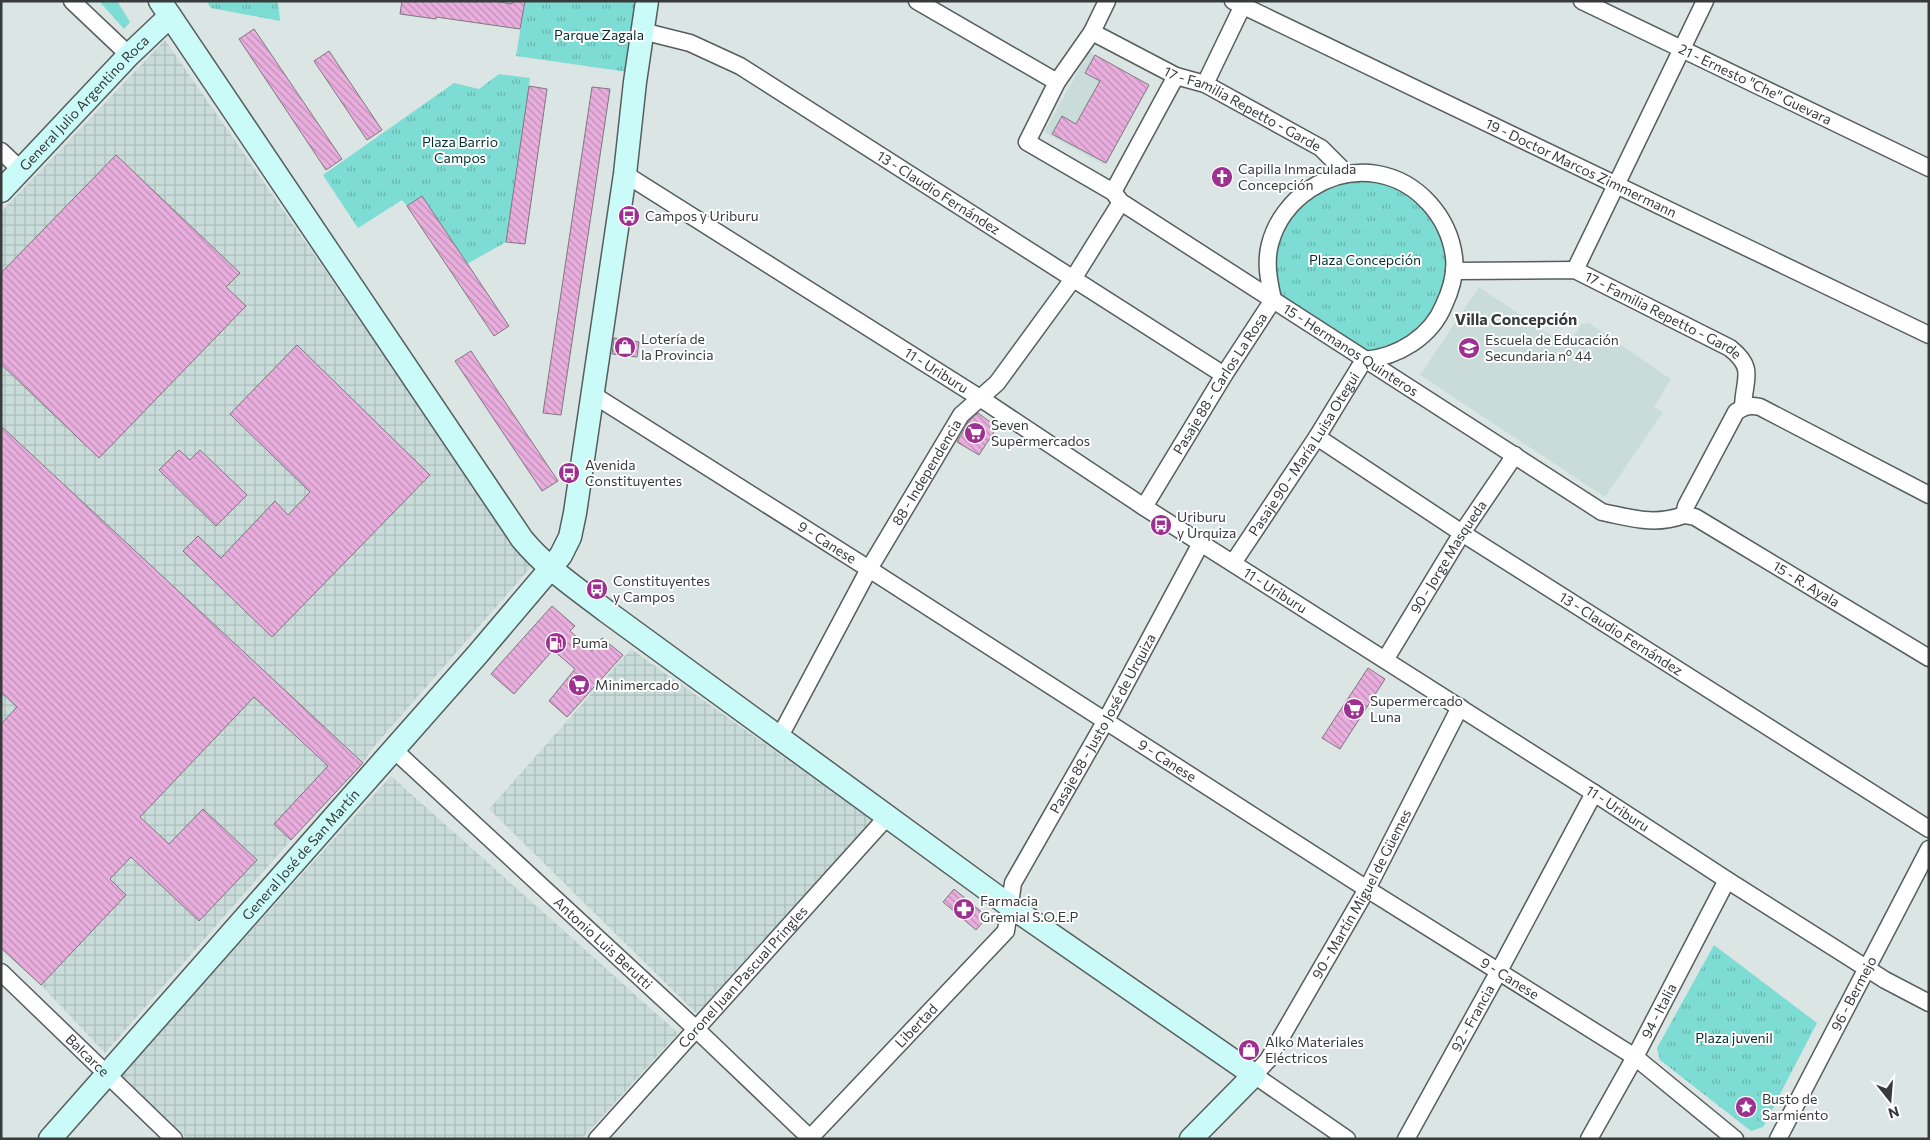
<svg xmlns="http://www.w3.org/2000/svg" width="1930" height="1140" font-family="Commissioner,sans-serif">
  <defs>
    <pattern id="industrial-grid" width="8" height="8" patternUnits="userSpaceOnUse" patternTransform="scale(1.25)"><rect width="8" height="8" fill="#c9dcda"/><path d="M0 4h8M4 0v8" fill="none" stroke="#adbebc"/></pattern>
    <pattern id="park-tufts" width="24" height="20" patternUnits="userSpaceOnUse" patternTransform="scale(1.25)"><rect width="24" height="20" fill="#7ddcd4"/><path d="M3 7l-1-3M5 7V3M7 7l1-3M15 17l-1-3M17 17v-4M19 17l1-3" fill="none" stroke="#67b4ad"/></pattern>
    <pattern id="building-back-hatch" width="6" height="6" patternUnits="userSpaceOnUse" patternTransform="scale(1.25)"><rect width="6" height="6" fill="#e9aede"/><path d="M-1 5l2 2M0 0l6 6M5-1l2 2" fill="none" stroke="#be8fb5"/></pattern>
  </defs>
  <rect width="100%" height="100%" fill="#dbe5e4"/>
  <g fill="#c9dcda">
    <path d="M1089,52l60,33 -45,80 -60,-33z"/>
    <path d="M1479,287l88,59 15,-22 7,-1 82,56 -17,28 9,5 -58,85 -185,-122z"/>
  </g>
  <g fill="url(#industrial-grid)">
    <path d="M165,40l366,527 -160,183 -8,13 -72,77 -186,213 -64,-68 -40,-38v-735z"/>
    <path d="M631,649l241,171 -174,195 -209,-206z"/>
    <path d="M391,776l287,257 -96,106h-394l-69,-62z"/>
  </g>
  <g fill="url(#park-tufts)">
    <path d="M99,1h18l13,21 -6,7z"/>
    <path d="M206,1h72l2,20 -69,-13z"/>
    <path d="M525,1h115l-12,71 -112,-16z"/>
    <path d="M499,74l31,4 -24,164 -39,22 -45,-68 -15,10 -5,-6 -44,28 -35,-53 131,-92 25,6z"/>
    <path d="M1347,174l69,18 38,65 -14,58 -64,44 -103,-59 -3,-56 10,-25z"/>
    <path d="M1714,945l103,78 -54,104 -12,4 -91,-71 -3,-12z"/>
  </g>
  <g fill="url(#building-back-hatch)" stroke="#7e787d">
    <path d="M402,1h92l18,3v-3h13l-5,28 -84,-12v2l-36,-5z"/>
    <path d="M254,29l88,130 -16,11 -87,-131z"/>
    <path d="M329,51l53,79 -15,10 -53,-79z"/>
    <path d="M1095,55l54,30 -43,78 -54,-29 10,-18 14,8 24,-43 -15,-8z"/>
    <path d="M529,86l18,3 -22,155 -19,-2z"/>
    <path d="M592,87l18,2 -49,326 -18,-2z"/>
    <path d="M116,155l124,118 -14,14 20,19 -147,152 -98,-94v-91z"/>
    <path d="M422,196l87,130 -15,10 -87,-130z"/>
    <path d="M614,338l25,4 -2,15 -25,-3z"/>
    <path d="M297,345l133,130 -158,162 -89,-86 15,-15 23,22 54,-57 13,14 22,-23 -80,-78z"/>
    <path d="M471,351l87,130 -16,10 -87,-130z"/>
    <path d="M978,413l19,14 -18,28 -22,-13 12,-21z"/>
    <path d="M1,426l362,337 -72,77 -17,-16 54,-58 -74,-69 -114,120 29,27 34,-35 54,51 -58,61 -68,-64 -21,22 16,16 -85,90 -40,-37v-224l16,-17 -16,-15z"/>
    <path d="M179,450l11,10 10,-10 47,45 -31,31 -57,-56z"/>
    <path d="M552,606l23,20 -5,5 22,20 10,-13 21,17 -56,62 -18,-16 26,-32 -22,-19 -39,44 -23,-20z"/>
    <path d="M1368,668l17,11 -45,70 -18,-11z"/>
    <path d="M954,889l31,26 -2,7 -7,8 -33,-28z"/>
  </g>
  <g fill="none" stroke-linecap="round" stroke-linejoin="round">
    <g stroke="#565e5d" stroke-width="19">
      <g id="street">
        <path d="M72,1l57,54"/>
        <path d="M917,1l140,81"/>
        <path id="s1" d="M1107,1l-15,31 -35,50 -30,60 86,50 8,10 481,310c30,6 52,14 82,3"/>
        <path id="s2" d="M1233,1l696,334"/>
        <path id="s3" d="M1582,1l347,167"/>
        <path id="s4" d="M642,31l48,12 50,23 484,309"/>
        <path id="s5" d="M1092,32l84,44 29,8 116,64 26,26"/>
        <path d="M1205,84l40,-83"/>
        <path d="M1,151l20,19"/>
        <path id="s6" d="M625,174l355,224 164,109 450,286 133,87 158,100 44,23"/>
        <path d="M1113,192l63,-116"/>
        <path d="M1575,270l130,-269"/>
        <path id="s7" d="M1454,271l121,-1 155,78c26,21 14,30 13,59"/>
        <path id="s8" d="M592,394l277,175 498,320 268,168 100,82"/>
        <path id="s9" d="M1317,437l145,96 467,296"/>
        <path id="s10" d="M1144,507l80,-132 49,-75c-4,-19 -8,-37 -3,-56 12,-46 60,-78 107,-70 41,7 72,43 77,83 2,17 -3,33 -10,48 -13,32 -46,52 -80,55"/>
        <path d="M1684,515l2,-9 50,-94c9,-6 14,-7 24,-5l169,88"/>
        <path id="s11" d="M1684,515l11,2 234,141"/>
        <path id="s12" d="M1233,563l84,-126 47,-77"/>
        <path id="s13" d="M1385,660l77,-127 53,-78"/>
        <path id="s14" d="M779,738l90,-169 92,-154 36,-32 76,-104 48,-77"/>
        <path id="s15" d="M393,749l303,280 115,110"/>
        <path id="s16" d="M1,972l173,167"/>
        <path id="s17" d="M597,1139l290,-322"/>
        <path id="s18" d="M809,1139l197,-208 7,-48 92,-161 96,-179"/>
        <path id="s19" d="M1347,1139l-93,-64 14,-15 99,-171 93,-182"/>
        <path id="s20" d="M1406,1139l93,-168 95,-178"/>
        <path id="s21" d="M1589,1139l46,-82 92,-177"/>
        <path id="s22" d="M1778,1139l151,-290"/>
      </g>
    </g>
    <g stroke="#565e5d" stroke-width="25">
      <g id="secondary">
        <path d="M160,1l362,538c24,29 54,49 84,72l404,295 244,169 -63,64"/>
        <path id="s23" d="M1,191l128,-136 41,-39"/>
        <path id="s24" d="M50,1139l427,-484 73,-86 11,-14 9,-18 5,-24 50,-339 10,-92 12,-81"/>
      </g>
    </g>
    <use href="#street" stroke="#fff" stroke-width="16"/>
    <use href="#secondary" stroke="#cafbf8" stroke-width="22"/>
  </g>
  <defs>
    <g id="church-disc" transform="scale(1.125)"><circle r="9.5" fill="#9d3090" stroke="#fff"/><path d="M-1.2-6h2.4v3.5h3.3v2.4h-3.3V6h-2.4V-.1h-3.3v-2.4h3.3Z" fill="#fff"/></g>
    <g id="bus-disc" transform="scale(1.125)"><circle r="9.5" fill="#9d3090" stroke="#fff"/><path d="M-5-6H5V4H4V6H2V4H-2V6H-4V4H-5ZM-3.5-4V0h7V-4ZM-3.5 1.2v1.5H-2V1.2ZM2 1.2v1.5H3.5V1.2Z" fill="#fff"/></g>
    <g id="shop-disc" transform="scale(1.125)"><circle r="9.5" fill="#9d3090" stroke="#fff"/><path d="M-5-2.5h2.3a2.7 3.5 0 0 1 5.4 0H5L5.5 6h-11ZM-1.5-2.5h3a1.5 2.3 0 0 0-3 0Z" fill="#fff"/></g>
    <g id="school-disc" transform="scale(1.125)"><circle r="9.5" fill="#9d3090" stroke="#fff"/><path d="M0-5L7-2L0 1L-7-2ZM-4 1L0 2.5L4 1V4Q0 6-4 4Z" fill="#fff"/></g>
    <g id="supermarket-disc" transform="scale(1.125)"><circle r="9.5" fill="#9d3090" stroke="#fff"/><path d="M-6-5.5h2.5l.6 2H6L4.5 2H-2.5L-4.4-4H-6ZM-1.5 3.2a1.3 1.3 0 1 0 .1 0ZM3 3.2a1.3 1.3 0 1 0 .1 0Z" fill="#fff"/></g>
    <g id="fuel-disc" transform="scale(1.125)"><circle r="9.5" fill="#9d3090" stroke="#fff"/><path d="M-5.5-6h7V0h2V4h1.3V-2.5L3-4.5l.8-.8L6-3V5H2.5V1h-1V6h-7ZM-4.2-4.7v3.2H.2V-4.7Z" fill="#fff"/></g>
    <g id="pharmacy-disc" transform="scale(1.125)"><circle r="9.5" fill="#9d3090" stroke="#fff"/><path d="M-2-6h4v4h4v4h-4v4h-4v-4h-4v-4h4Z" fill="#fff"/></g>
    <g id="sight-disc" transform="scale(1.125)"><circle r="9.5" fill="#9d3090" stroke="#fff"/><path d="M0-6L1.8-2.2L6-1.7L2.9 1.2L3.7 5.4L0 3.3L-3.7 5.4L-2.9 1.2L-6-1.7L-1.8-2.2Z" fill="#fff"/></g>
  </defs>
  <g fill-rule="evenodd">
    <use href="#church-disc" x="1222" y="177"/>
    <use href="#bus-disc" x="629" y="216"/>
    <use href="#shop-disc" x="625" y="347"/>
    <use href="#school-disc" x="1469" y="348"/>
    <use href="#supermarket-disc" x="975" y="433"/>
    <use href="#bus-disc" x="569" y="473"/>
    <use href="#bus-disc" x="1161" y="525"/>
    <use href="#bus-disc" x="597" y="589"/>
    <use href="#fuel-disc" x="556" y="643"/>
    <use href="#supermarket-disc" x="579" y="685"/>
    <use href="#supermarket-disc" x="1354" y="709"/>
    <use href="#pharmacy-disc" x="964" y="909"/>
    <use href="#shop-disc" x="1249" y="1050"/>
    <use href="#sight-disc" x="1746" y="1107"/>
  </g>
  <g text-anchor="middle" stroke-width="4" stroke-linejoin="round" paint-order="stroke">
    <g font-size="14" fill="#00312e" stroke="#fff">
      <text x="599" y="40">Parque Zagala</text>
      <text x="460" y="147">Plaza Barrio<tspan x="460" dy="16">Campos</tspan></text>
      <text x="1365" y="265">Plaza Concepción</text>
      <text x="1734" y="1043">Plaza juvenil</text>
    </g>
    <g font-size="14" fill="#373b3b" stroke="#fff">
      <text dy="5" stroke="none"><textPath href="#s3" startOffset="192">21 - Ernesto "Che" Guevara</textPath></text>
      <text dy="5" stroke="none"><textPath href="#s23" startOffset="121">General Julio Argentino Roca</textPath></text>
      <text dy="5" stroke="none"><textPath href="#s5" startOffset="169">17 - Familia Repetto - Garde</textPath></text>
      <text dy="5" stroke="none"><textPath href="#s2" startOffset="386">19 - Doctor Marcos Zimmermann</textPath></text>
      <text dy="5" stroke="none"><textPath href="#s4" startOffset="340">13 - Claudio Fernández</textPath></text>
      <text dy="5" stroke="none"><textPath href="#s7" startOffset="220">17 - Familia Repetto - Garde</textPath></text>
      <text dy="5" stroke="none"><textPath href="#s1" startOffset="548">15 - Hermanos Quinteros</textPath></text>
      <text dy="5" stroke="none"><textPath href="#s6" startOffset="368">11 - Uriburu</textPath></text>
      <text dy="5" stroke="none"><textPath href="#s10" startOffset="145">Pasaje 88 - Carlos La Rosa</textPath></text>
      <text dy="5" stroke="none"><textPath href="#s12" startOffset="130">Pasaje 90 - María Luisa Otegui</textPath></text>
      <text dy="5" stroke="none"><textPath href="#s14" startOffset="304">88 - Independencia</textPath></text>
      <text dy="5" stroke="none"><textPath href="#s8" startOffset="278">9 - Canese</textPath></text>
      <text dy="5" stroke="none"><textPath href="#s13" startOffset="121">90 - Jorge Masqueda</textPath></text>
      <text dy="5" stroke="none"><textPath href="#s11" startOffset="141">15 - R. Ayala</textPath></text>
      <text dy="5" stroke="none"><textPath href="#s6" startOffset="772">11 - Uriburu</textPath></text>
      <text dy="5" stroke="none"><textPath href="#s9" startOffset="362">13 - Claudio Fernández</textPath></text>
      <text dy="5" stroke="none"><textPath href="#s18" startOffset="518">Pasaje 88 - Justo José de Urquiza</textPath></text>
      <text dy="5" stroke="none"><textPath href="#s8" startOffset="682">9 - Canese</textPath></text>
      <text dy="5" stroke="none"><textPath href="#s6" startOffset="1178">11 - Uriburu</textPath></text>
      <text dy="5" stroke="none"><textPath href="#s24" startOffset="379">General José de San Martín</textPath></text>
      <text dy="5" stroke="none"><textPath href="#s19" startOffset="324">90 - Martín Miguel de Güemes</textPath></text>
      <text dy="5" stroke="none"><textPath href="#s15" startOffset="286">Antonio Luis Berutti</textPath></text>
      <text dy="5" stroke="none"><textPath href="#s17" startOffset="218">Coronel Juan Pascual Pringles</textPath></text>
      <text dy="5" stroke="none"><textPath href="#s8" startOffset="1088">9 - Canese</textPath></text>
      <text dy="5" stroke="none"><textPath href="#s22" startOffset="164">96 - Bermejo</textPath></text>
      <text dy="5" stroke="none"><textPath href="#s21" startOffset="146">94 - Italia</textPath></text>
      <text dy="5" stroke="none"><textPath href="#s20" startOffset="138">92 - Francia</textPath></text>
      <text dy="5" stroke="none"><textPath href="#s18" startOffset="156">Libertad</textPath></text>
      <text dy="5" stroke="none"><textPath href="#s16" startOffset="120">Balcarce</textPath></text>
    </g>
    <g font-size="14" fill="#373b3b" stroke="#fff" text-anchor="start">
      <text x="1238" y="174">Capilla Inmaculada<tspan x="1238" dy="16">Concepción</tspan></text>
      <text x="645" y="221">Campos y Uriburu</text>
      <text x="641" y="344">Lotería de<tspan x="641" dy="16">la Provincia</tspan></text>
      <text x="1485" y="345">Escuela de Educación<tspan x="1485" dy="16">Secundaria nº 44</tspan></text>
      <text x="991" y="430">Seven<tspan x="991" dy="16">Supermercados</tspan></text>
      <text x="585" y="470">Avenida<tspan x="585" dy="16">Constituyentes</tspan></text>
      <text x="1177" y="522">Uriburu<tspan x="1177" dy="16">y Urquiza</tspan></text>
      <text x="613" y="586">Constituyentes<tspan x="613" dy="16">y Campos</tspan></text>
      <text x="572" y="648">Puma</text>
      <text x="595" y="690">Minimercado</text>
      <text x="1370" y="706">Supermercado<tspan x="1370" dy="16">Luna</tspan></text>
      <text x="980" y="906">Farmacia<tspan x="980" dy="16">Gremial S.O.E.P</tspan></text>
      <text x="1265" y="1047">Alko Materiales<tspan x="1265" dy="16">Eléctricos</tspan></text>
      <text x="1762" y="1104">Busto de<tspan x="1762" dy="16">Sarmiento</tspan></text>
    </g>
    <g font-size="16" font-weight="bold" fill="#373b3b" stroke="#fff">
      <text x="1516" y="325">Villa Concepción</text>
    </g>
  </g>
  <rect width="1930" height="1140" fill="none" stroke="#373b3b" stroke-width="5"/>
  <g transform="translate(1890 1100) rotate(163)" stroke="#ffffff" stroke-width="4" paint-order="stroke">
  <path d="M0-4L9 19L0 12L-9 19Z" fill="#373b3b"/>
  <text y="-8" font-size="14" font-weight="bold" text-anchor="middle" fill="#373b3b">N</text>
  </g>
</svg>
